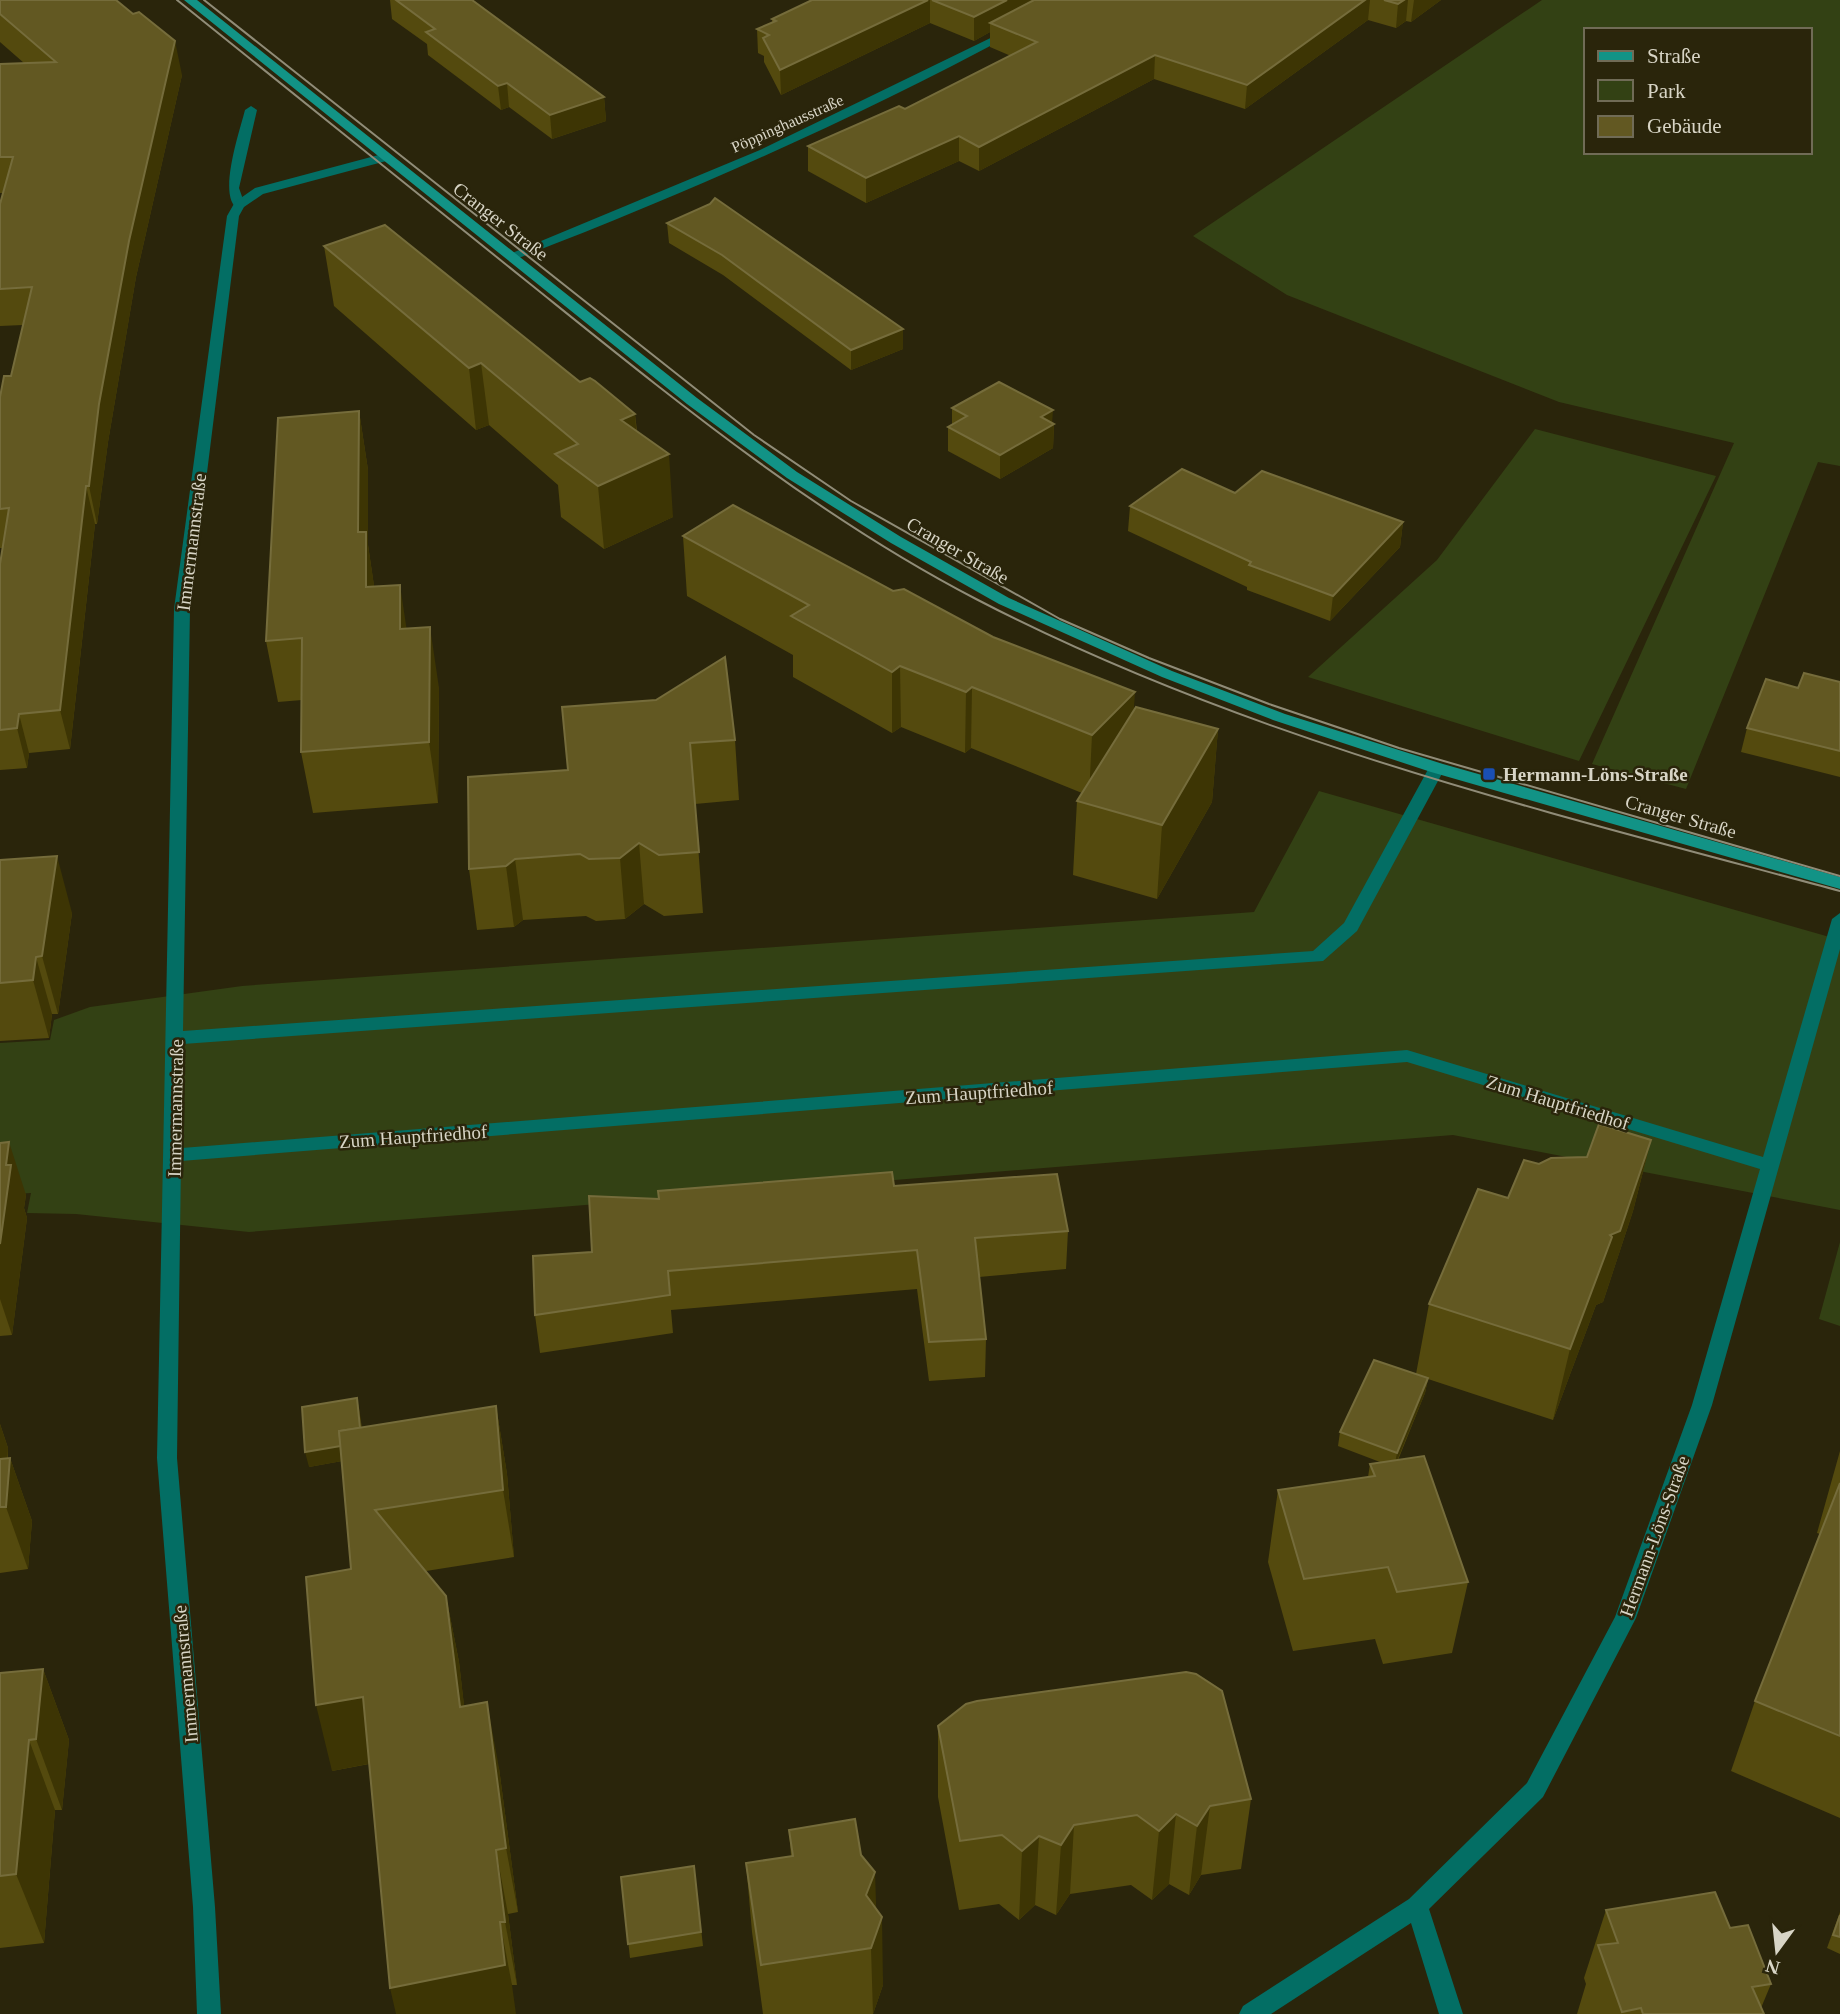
<svg xmlns="http://www.w3.org/2000/svg" width="1840" height="2014" font-family="'Times New Roman',serif">
  <rect width="100%" height="100%" fill="#2a250b"/>
  <g fill="#334114" fill-rule="evenodd">
    <path d="M1542,0h298v466l-22,-4 -132,327 -94,-25 142,-321 -175,-41 -272,-107 -94,-59zM1586,30h224v122h-224z"/>
    <path d="M1535,429l181,47 -137,285 -271,-84 129,-117z"/>
    <path d="M1319,791l521,149v270l-387,-75 -1204,97 -173,-18 -49,-1 4,-20 -31,2v-152l50,-3 4,-20 36,-13 152,-21 1012,-74z"/>
    <path d="M1840,1242v84l-21,-7z"/>
  </g>
  <g fill="none" stroke-linecap="round" stroke-linejoin="round">
    <path fill="#036e64" fill-rule="evenodd" d="M251,106l6,4 -18,78 6,17 -6,4c-23,-9 1,-79 6,-99z"/>
    <g fill="#036e64" fill-rule="evenodd">
      <path d="M1009,29l6,3 -2,2c-161,86 -327,160 -497,225l-5,1 -6,-4 255,-106z"/>
      <path d="M386,153l6,4 -2,3 -127,34 -19,13 -5,9 -49,393 -7,422 1130,-80 31,-28 87,-159 6,-1 8,5 -88,163 -34,30 -1140,83 -1,104 1225,-98 356,107 69,-238 8,-6v36l-128,456 -76,213 -93,179 -114,112 34,105h-24l-28,-91 -140,91h-32l4,-8 166,-107 118,-116 88,-166 77,-212 68,-236 -353,-107 -1226,99 -4,297 38,449 6,107h-24l-4,-107 -36,-449 17,-849 53,-393 8,-14 20,-14z"/>
    </g>
    <path fill="#129386" fill-rule="evenodd" d="M184,0h13l500,398 100,74 104,65 108,61 163,73 113,43 158,50 397,113v12l-409,-117 -158,-52 -111,-43 -163,-73 -108,-61 -104,-65 -100,-74z"/>
    <g stroke="#908c78" stroke-width="2">
      <path d="M177,0c117,95 235,188 352,283 142,114 285,232 447,316 271,141 571,213 864,292"/>
      <path d="M204,0l550,435 97,66 209,118 89,39 120,46 130,44 441,128"/>
    </g>
  </g>
  <g fill="#544a0e">
    <path d="M0,0l182,75 -46,202 -28,165 -11,82h-2l-25,225 -41,4 -2,15 -27,2v-206l3,-16h-3v-151l11,-21 12,-51 -23,1v-122l3,-11h-3v-129l24,-1 -24,-21z"/>
    <path d="M390,0h82l132,97 2,24 -54,18 -43,-32 -8,3 -73,-55 -1,-11 -35,-25z"/>
    <path d="M812,0h629l-30,22 -5,-1 -10,7 -28,-8 -123,89 -91,-30 -175,92 -20,-10 -93,42 -58,-32v-25l97,-37 106,-53 -21,-9v-15l-16,9 -44,-18 -149,72 -17,-33v-6l-6,-3 -1,-24 15,-6v-4z"/>
    <path d="M667,223l236,126 -52,21 -128,-95 -54,-32z"/>
    <path d="M324,246l256,136 55,32 2,17 36,86 -69,32 -43,-32 -3,-32 -69,-60 -13,5 -142,-124z"/>
    <path d="M952,408l102,16 -1,24 -53,31 -52,-28v-24l4,-2z"/>
    <path d="M359,411l9,59v75l6,41 32,43 33,59 -1,115 -125,10 -12,-61 1,-52 -24,2 -12,-61z"/>
    <path d="M1235,493l168,29 -3,25 -70,74 -83,-31v-3l-119,-56 2,-25z"/>
    <path d="M683,536l210,55 240,120 85,18 -6,73 -55,97 -84,-24 4,-74 5,-8 -111,-45 -6,5 -64,-26 -9,6 -99,-56v-22l-106,-59z"/>
    <path d="M1840,682v95l-99,-25 6,-24 51,-40z"/>
    <path d="M562,707l173,33 4,60 -44,4 8,109 -39,3 -20,-12 -19,15 -29,2 -10,-5 -63,4 -9,7 -37,3 -8,-61 99,-99z"/>
    <path d="M0,860l72,53 -14,101h-6l-3,24 -49,3z"/>
    <path d="M1651,1140l-18,71 -30,91 -7,3 -43,115 -125,-41 -3,14 -27,67 70,122 -16,71 -69,11 -8,-25 -82,12 -25,-89 10,-72 90,-13 2,-13 10,-2 -42,-16 2,-14 76,-58 13,-70 79,-106 31,-34 48,-7z"/>
    <path d="M0,1143l26,52 -2,13 3,10 -15,117 -12,1z"/>
    <path d="M894,1186l174,45 -2,38 -87,8 7,62 -1,38 -56,4 -12,-92 -246,21 2,23 -133,20 -5,-38 57,-63 67,-53z"/>
    <path d="M357,1398l5,30 134,-22 11,68 7,83 -88,14 20,25 13,66 5,44 35,62 19,144 -10,2 9,71h-5l-143,-221 -37,7 19,-202 -9,-108 -33,6z"/>
    <path d="M0,1424l8,24v10h2l22,63 -4,48 -28,4z"/>
    <path d="M1840,1451v367l-109,-47 24,-70 65,-167 -3,-1z"/>
    <path d="M43,1669l26,71 -7,70h-7l-11,133 -44,5v-275z"/>
    <path d="M938,1726l313,73 -10,70 -40,6 -12,20 -20,-11 -17,16 -21,-15 -61,9 -14,21 -21,-10 -16,15 -20,-16 -40,6 -21,-113z"/>
    <path d="M789,1830l72,25 15,54 7,76 -10,29h-110l-11,-82 -6,-69 45,-7z"/>
    <path d="M694,1866l9,80 -73,12 -9,-81z"/>
    <path d="M1606,1910l124,18 41,56 -10,24 3,6h-187l9,-30 -2,-6z"/>
    <path d="M1840,1912v42l-13,-6z"/>
  </g>
  <g fill="#3d3504">
    <path d="M928,0h2v23l-149,72 -1,-25z"/>
    <path d="M1007,0h45l-62,23v9l-16,9v-24z"/>
    <path d="M1365,0h5l-2,20 -123,89 2,-24z"/>
    <path d="M1404,0h4l-2,21 -10,7 2,-24z"/>
    <path d="M1414,0h27l-30,22z"/>
    <path d="M175,41l7,34 -46,202 -28,165 -11,82 -8,-38 10,-82 30,-163z"/>
    <path d="M1155,55l-1,24 -175,92v-24z"/>
    <path d="M507,83l2,24 -8,3 -3,-24z"/>
    <path d="M604,97l2,24 -54,18 -2,-24z"/>
    <path d="M959,136v25l-93,42v-25z"/>
    <path d="M903,329v20l-52,21v-20z"/>
    <path d="M481,363l8,62 -13,5 -7,-62z"/>
    <path d="M1053,410l-1,15 2,-1 -1,24 -53,31v-24l41,-38z"/>
    <path d="M359,411l9,59v75l7,47 1,55 -18,-115z"/>
    <path d="M635,414l4,54 30,-14 4,63 -69,32 -6,-63 23,-66z"/>
    <path d="M86,486l9,38 -25,225 -10,-39z"/>
    <path d="M1403,522l-3,25 -70,74 3,-25z"/>
    <path d="M400,585l9,60 -9,-16z"/>
    <path d="M430,627l9,61 -1,115 -9,-61z"/>
    <path d="M900,666l1,61 -9,6v-61z"/>
    <path d="M972,687l-1,61 -6,5 1,-61z"/>
    <path d="M1135,692l-4,61 -42,44 3,-62z"/>
    <path d="M19,714l10,39 -2,15 -10,-40z"/>
    <path d="M1218,729l-6,73 -55,97 5,-74z"/>
    <path d="M639,843l5,61 -19,15 -5,-61z"/>
    <path d="M57,856l15,57 -14,101 -16,-58z"/>
    <path d="M515,859l8,61 -9,7 -8,-61z"/>
    <path d="M36,957l16,57 -3,24 -16,-58z"/>
    <path d="M1651,1140l-18,71 -30,91 -7,3 -43,115 17,-71 40,-114z"/>
    <path d="M9,1142l17,53 -2,13 3,10 -15,117 -12,-36v-55l6,-79z"/>
    <path d="M1428,1378l-3,15 -31,75 3,-15z"/>
    <path d="M357,1398l3,15 4,44 -55,10 -4,-15z"/>
    <path d="M496,1406l11,68 7,83 -11,-67z"/>
    <path d="M0,1424l8,24 -3,59h-5z"/>
    <path d="M10,1458l22,63 -4,48 -22,-62z"/>
    <path d="M446,1596l13,66 13,111 -12,-66z"/>
    <path d="M43,1669l26,71 -7,70 -26,-71z"/>
    <path d="M363,1697l15,65 -46,9 -16,-66z"/>
    <path d="M487,1702l12,66 19,144 -12,-64z"/>
    <path d="M29,1740l26,70 -11,133 -28,-69z"/>
    <path d="M1210,1806l-9,69 -12,20 8,-69z"/>
    <path d="M1176,1814l-7,70 -17,16 7,-69z"/>
    <path d="M1074,1825l-4,69 -14,21 5,-70z"/>
    <path d="M1039,1836l-4,69 -16,15 3,-69z"/>
    <path d="M496,1850l12,64 9,71 -12,-63z"/>
    <path d="M875,1872l2,61 5,-16 1,68 -10,29 -2,-66 -5,-53z"/>
    <path d="M500,1922l12,63 4,29h-120l-6,-26z"/>
  </g>
  <g fill="#625822" stroke="#756c3b" stroke-width="2">
    <path d="M0,0h116l17,14 6,-2 36,29 -46,200 -30,163 -10,82h-3l-26,224 -41,4 -2,14 -17,2v-166l9,-56 -9,1v-112l4,-21h7l21,-89 -32,2v-85l13,-47h-13v-93l56,-2 -56,-48z"/>
    <path d="M396,0h76l132,97 -54,18 -43,-32 -9,3 -72,-54 9,-3z"/>
    <path d="M812,0h116l-148,70 -17,-32 6,-3 -12,-6 19,-8 -4,-2z"/>
    <path d="M932,0h75l-33,17z"/>
    <path d="M1034,0h331l-118,85 -92,-30 -176,92 -20,-11 -93,42 -58,-32 91,-40 6,3 132,-67 -47,-19z"/>
    <path d="M1384,0h20l-6,4z"/>
    <path d="M715,198l188,131 -52,21 -129,-95 -55,-32 43,-19z"/>
    <path d="M385,225l195,157 10,-4 5,3 40,33 -14,6 48,34 -71,32 -43,-32 23,-10 -97,-81 -12,5 -145,-122z"/>
    <path d="M999,382l54,28 -12,7 13,7 -54,31 -52,-28 19,-11 -15,-8z"/>
    <path d="M359,411l-1,121h8v55l34,-2v44l30,-2 -1,115 -128,10 1,-114 -36,3 12,-223z"/>
    <path d="M1182,469l53,24 27,-22 141,51 -70,74 -84,-31 2,-3 -121,-56z"/>
    <path d="M733,505l160,86 11,-2 89,48 142,55 -43,43 -120,-48 -6,5 -66,-26 -8,6 -101,-56 18,-11 -126,-69z"/>
    <path d="M725,657l10,83 -45,3 9,109 -40,3 -20,-12 -19,15 -31,1 -9,-5 -65,5 -9,7 -37,3 -1,-92 100,-7 -6,-63 94,-7z"/>
    <path d="M1804,673l36,9v69l-93,-23 19,-49 32,9z"/>
    <path d="M1136,707l82,22 -56,96 -85,-24z"/>
    <path d="M57,856l-15,100 -6,1 -3,23 -33,3v-123z"/>
    <path d="M1599,1124l52,16 -31,91 -10,4 2,2 -42,112 -141,-45 49,-115 30,9 16,-38 15,4 12,-6 36,-1z"/>
    <path d="M9,1142l-3,23h5l-11,79v-101z"/>
    <path d="M892,1172l2,14 163,-12 11,57 -93,7 11,101 -57,3 -12,-92 -249,21 2,24 -135,20 -2,-59 59,-4 -3,-56 70,3 -1,-8z"/>
    <path d="M1374,1360l54,18 -31,75 -57,-21z"/>
    <path d="M357,1398l3,30 -21,3 2,15 -36,6 -3,-45z"/>
    <path d="M496,1406l7,84 -128,20 71,86 14,111 27,-5 19,146 -10,2 9,72h-5l5,43 -115,23 -27,-291 -47,8 -10,-128 45,-8 -12,-138z"/>
    <path d="M1424,1456l44,126 -71,10 -9,-25 -84,12 -26,-89 97,-14 -5,-12z"/>
    <path d="M10,1458l-4,49h-6v-48z"/>
    <path d="M1840,1483v253l-85,-35z"/>
    <path d="M43,1669l-7,70 -7,1 -13,134 -16,2v-203z"/>
    <path d="M1186,1672l10,2 26,17 29,108 -41,7 -13,20 -21,-12 -17,17 -22,-16 -63,10 -13,20 -22,-9 -17,15 -20,-16 -42,6 -22,-115 28,-22 11,-3z"/>
    <path d="M855,1819l6,36 14,17 -9,23 16,22 -11,31 -110,17 -15,-102 47,-7 -4,-26z"/>
    <path d="M694,1866l7,66 -73,12 -7,-67z"/>
    <path d="M1715,1892l15,36 18,-3 23,59 -19,3 12,27h-121l-2,-6 -19,4 -24,-67 20,-2 -12,-33z"/>
    <path d="M1840,1915v22l-7,-2z"/>
  </g>
  <rect fill="#1a4fb4" stroke="#2a250b" stroke-width="2.5" x="1482" y="767" width="14" height="14" rx="3.5"/>
  <g text-anchor="middle" stroke-width="5" stroke-linejoin="round" paint-order="stroke">
    <g font-size="16" fill="#d8d5c6" stroke="#2a250b">
      <text transform="translate(787 123) rotate(-24)" y="6">Pöppinghausstraße</text>
    </g>
    <g font-size="19" fill="#d8d5c6" stroke="#2a250b">
      <text transform="translate(501 221) rotate(38)" y="7">Cranger Straße</text>
      <text transform="translate(191 542) rotate(-83)" y="7">Immermannstraße</text>
      <text transform="translate(958 550) rotate(30)" y="7">Cranger Straße</text>
      <text transform="translate(1681 816) rotate(16)" y="7">Cranger Straße</text>
      <text transform="translate(979 1092) rotate(-4)" y="7">Zum Hauptfriedhof</text>
      <text transform="translate(1558 1102) rotate(17)" y="7">Zum Hauptfriedhof</text>
      <text transform="translate(175 1108) rotate(-89)" y="7">Immermannstraße</text>
      <text transform="translate(413 1136) rotate(-4)" y="7">Zum Hauptfriedhof</text>
      <text transform="translate(1654 1536) rotate(-70)" y="7">Hermann-Löns-Straße</text>
      <text transform="translate(185 1674) rotate(-95)" y="7">Immermannstraße</text>
    </g>
    <g font-size="19" font-weight="bold" fill="#d8d5c6" stroke="#2a250b" text-anchor="start">
      <text x="1503" y="781">Hermann-Löns-Straße</text>
    </g>
  </g>
  <rect x="1584" y="28" width="228" height="126" fill="#2a250b" stroke="#706b56" stroke-width="2"/>
  <rect x="1598" y="51" width="35" height="10" fill="#129386" stroke="#706b56" stroke-width="2"/>
  <text x="1647" y="63" font-size="21" fill="#d8d5c6">Straße</text>
  <rect x="1598" y="80" width="35" height="21" fill="#334114" stroke="#706b56" stroke-width="2"/>
  <text x="1647" y="98" font-size="21" fill="#d8d5c6">Park</text>
  <rect x="1598" y="116" width="35" height="21" fill="#625822" stroke="#706b56" stroke-width="2"/>
  <text x="1647" y="133" font-size="21" fill="#d8d5c6">Gebäude</text>
  <g transform="translate(1777 1951) rotate(195)" stroke="#2a250b" stroke-width="5" paint-order="stroke">
  <path d="M0-5L12 26L0 18L-12 26Z" fill="#d8d5c6"/>
  <text y="-10" font-size="19" font-weight="bold" text-anchor="middle" fill="#d8d5c6">N</text>
  </g>
</svg>
